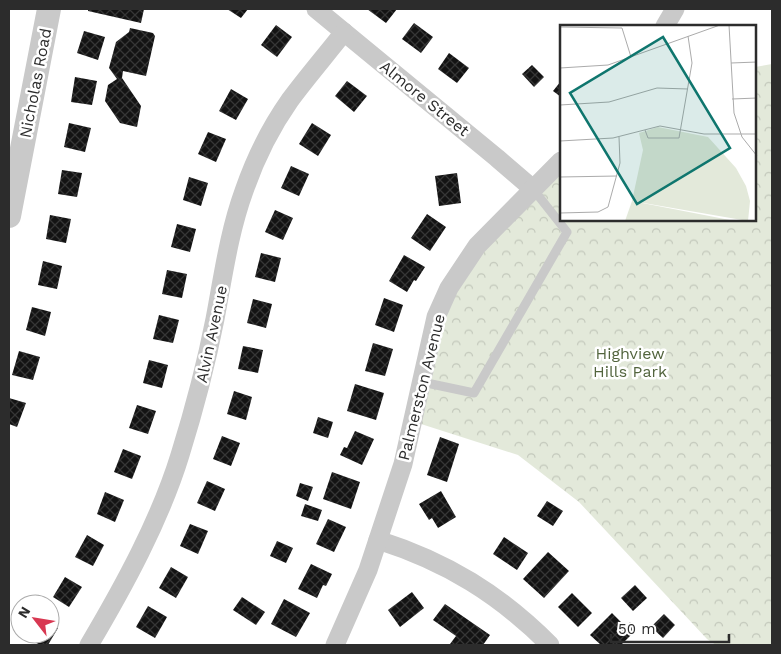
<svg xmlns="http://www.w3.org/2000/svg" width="781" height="654" font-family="'Work Sans',sans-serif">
  <defs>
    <pattern id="park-crowns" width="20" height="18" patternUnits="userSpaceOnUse" patternTransform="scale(1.25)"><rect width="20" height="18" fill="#e3e9da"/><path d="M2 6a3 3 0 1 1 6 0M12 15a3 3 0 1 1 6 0" fill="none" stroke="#c3c8bb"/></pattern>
    <pattern id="building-cross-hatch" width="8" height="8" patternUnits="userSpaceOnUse" patternTransform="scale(1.25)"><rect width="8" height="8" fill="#131313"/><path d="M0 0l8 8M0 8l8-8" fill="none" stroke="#363636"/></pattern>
  </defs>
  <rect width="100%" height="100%" fill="#fff"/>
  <path fill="url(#park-crowns)" d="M772,64v581h-56l-9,-6 -128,-137 -61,-47 -97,-31 18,-85 11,-35 20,-34 22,-29 69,-69v48h194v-153z"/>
  <g fill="url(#building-cross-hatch)">
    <path d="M88,9h56l-3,14 -53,-12z"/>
    <path d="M227,9h21l-7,9z"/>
    <path d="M367,9h30l-11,14z"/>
    <path d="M414,23l19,14 -12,16 -19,-14z"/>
    <path d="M276,25l16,12 -15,20 -16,-12z"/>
    <path d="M130,28l23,5 2,3 -9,40 -23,-5 -1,7 19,28 -4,21 -17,-4 -15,-22 3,-16 9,-6 -8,-11 7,-26 13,-10z"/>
    <path d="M84,31l21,6 -7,23 -21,-7z"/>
    <path d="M449,53l20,15 -12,15 -19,-14z"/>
    <path d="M532,65l12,12 -10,10 -12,-13z"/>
    <path d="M75,77l22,4 -5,24 -21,-3z"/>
    <path d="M347,81l20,15 -13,16 -19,-16z"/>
    <path d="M561,81v16l-8,-6z"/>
    <path d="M231,89l17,10 -12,21 -17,-9z"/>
    <path d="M69,123l22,5 -6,24 -21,-5z"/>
    <path d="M312,123l19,12 -13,21 -19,-12z"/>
    <path d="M208,132l18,7 -10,23 -18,-8z"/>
    <path d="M291,166l18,8 -10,22 -18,-8z"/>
    <path d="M62,170l20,3 -5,24 -19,-3z"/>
    <path d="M457,173l4,30 -22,3 -4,-30z"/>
    <path d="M189,177l19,6 -7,23 -18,-6z"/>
    <path d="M275,210l18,8 -10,22 -18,-8z"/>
    <path d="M427,214l19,13 -16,24 -19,-13z"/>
    <path d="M50,215l21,4 -5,24 -20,-4z"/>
    <path d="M177,224l19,5 -6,23 -19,-5z"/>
    <path d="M261,253l20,5 -6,24 -20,-5z"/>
    <path d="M404,255l21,12 -9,14 -2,-1 -7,12 -18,-11z"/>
    <path d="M43,261l19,5 -5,23 -19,-4z"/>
    <path d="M167,270l20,4 -5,24 -20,-4z"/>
    <path d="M384,298l19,7 -9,27 -19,-7z"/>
    <path d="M253,299l19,5 -6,24 -19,-5z"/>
    <path d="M32,307l19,5 -6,24 -19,-6z"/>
    <path d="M159,315l20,5 -6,23 -20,-4z"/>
    <path d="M373,343l20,6 -8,27 -20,-5z"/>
    <path d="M243,346l20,4 -5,23 -20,-4z"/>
    <path d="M19,351l21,6 -7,23 -21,-5z"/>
    <path d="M149,360l19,5 -6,23 -19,-5z"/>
    <path d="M355,384l29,9 -8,27 -29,-9z"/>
    <path d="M234,391l18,6 -6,23 -19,-6z"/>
    <path d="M9,398l17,5 -9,24 -8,-3z"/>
    <path d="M137,405l19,6 -8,23 -19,-6z"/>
    <path d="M318,417l15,5 -5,16 -15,-5z"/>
    <path d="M355,431l19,8 -12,26 -22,-10 4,-8 3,1z"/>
    <path d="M222,436l18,7 -9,23 -18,-7z"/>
    <path d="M440,437l19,7 -12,38 -20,-7z"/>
    <path d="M123,449l18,7 -9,23 -18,-7z"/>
    <path d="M332,472l28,10 -9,27 -28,-10z"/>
    <path d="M207,481l18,8 -10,22 -18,-8z"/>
    <path d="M300,483l13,4 -5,14 -12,-5z"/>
    <path d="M441,491l15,26 -18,11 -6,-10 -3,2 -10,-16z"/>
    <path d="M105,492l19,8 -9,22 -18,-8z"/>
    <path d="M547,501l16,10 -10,15 -16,-10z"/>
    <path d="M305,504l17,6 -4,11 -17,-5z"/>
    <path d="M328,519l18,8 -12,25 -18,-8z"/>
    <path d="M190,524l18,7 -10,23 -18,-8z"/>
    <path d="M87,535l17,10 -11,21 -18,-9z"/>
    <path d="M504,537l24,16 -11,17 -24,-16z"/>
    <path d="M277,541l16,7 -7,15 -16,-7z"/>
    <path d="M548,552l21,19 -25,27 -21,-19z"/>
    <path d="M311,564l21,10 -6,12 -3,-1 -6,13 -19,-9z"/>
    <path d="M171,567l17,10 -12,21 -17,-10z"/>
    <path d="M65,577l17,10 -13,20 -16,-10z"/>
    <path d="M635,585l12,13 -14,13 -12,-13z"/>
    <path d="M412,592l12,16 -24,19 -12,-17z"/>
    <path d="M572,593l20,20 -14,14 -20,-20z"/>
    <path d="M242,597l23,15 -9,13 -23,-15z"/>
    <path d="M284,599l26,14 -14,24 -25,-13z"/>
    <path d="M445,604l45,31 -7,10h-31l-2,-1 6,-8 -23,-16z"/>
    <path d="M148,606l19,11 -12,21 -19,-11z"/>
    <path d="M612,613l14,14 4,-5 7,7 -16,16h-20l-11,-10z"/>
    <path d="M664,614l11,11 -12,13 -12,-11z"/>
    <path d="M50,623l8,5 -10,17h-8l-11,-6 2,-5h19z"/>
  </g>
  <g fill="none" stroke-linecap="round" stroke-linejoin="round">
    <path stroke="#c9c9c9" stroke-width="9" d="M422,382l52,11 93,-161 -34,-43"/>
    <g stroke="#c9c9c9" stroke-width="19">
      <path d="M316,9l181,149 36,31"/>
      <path d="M665,26l10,-17"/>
      <path d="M378,540c69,22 121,54 172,105"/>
      <path d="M89,645c35,-59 71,-125 91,-190 14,-45 26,-90 35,-136 8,-42 14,-87 29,-128 11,-32 27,-64 46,-91 17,-23 36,-45 54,-68"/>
      <path d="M335,645l33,-75 35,-106 33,-147 13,-29 28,-42 84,-85"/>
    </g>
    <path stroke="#c9c9c9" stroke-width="24" d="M9,216l40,-207"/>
  </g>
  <g text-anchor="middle" stroke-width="5" stroke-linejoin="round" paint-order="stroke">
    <g font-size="16" fill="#2c2c2c" stroke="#fff">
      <text transform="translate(35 83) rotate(-79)" y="6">Nicholas Road</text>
      <text transform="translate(425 98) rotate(39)" y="6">Almore Street</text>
      <text transform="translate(211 334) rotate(-78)" y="6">Alvin Avenue</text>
      <text transform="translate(421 387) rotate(-76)" y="6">Palmerston Avenue</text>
    </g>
    <g font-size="16" fill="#52643d" stroke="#fff">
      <text x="630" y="359">Highview<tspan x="630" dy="18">Hills Park</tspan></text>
    </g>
  </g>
  <g transform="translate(560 25)">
    <rect width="196" height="196" fill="#fff"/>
    <path d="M72,176l103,20h-110z" fill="#e3e9da"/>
    <path d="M98,102l50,10 28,31 10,18 4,15 -2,20 -116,-20 11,-51 -4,-17z" fill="#e3e9da"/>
    <path fill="none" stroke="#ababab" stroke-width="1" d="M169,0l5,88 8,24 15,19M0,2l62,1 9,29M171,38l26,-1M0,43l48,-3 112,-40M172,74l25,-1M0,80l49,-3 48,-14 31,1M85,105l3,8h31l13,-75 -4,-27M0,116l53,-3 47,-12 44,8h53M0,152l57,-1M0,188l38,-1 10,-5 12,-44 -1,-26"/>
    <path fill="#0f766e" fill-opacity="0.15" stroke="#0f766e" stroke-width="2.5" d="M103,12l67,111 -93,56 -67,-111z"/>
    <rect width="196" height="196" fill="none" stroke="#2c2c2c" stroke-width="2.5"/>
  </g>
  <rect width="781" height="654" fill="none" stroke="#2c2c2c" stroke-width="20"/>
  <g transform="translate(35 619) rotate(301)"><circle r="24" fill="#ffffff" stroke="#ababab"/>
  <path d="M0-4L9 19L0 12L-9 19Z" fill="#d83852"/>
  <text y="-8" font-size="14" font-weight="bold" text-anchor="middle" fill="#2c2c2c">N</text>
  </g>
  <path d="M611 634v8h118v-8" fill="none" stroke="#2c2c2c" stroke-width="2.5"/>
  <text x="618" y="634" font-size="15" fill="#2c2c2c" stroke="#ffffff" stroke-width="4" paint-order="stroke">50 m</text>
</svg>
